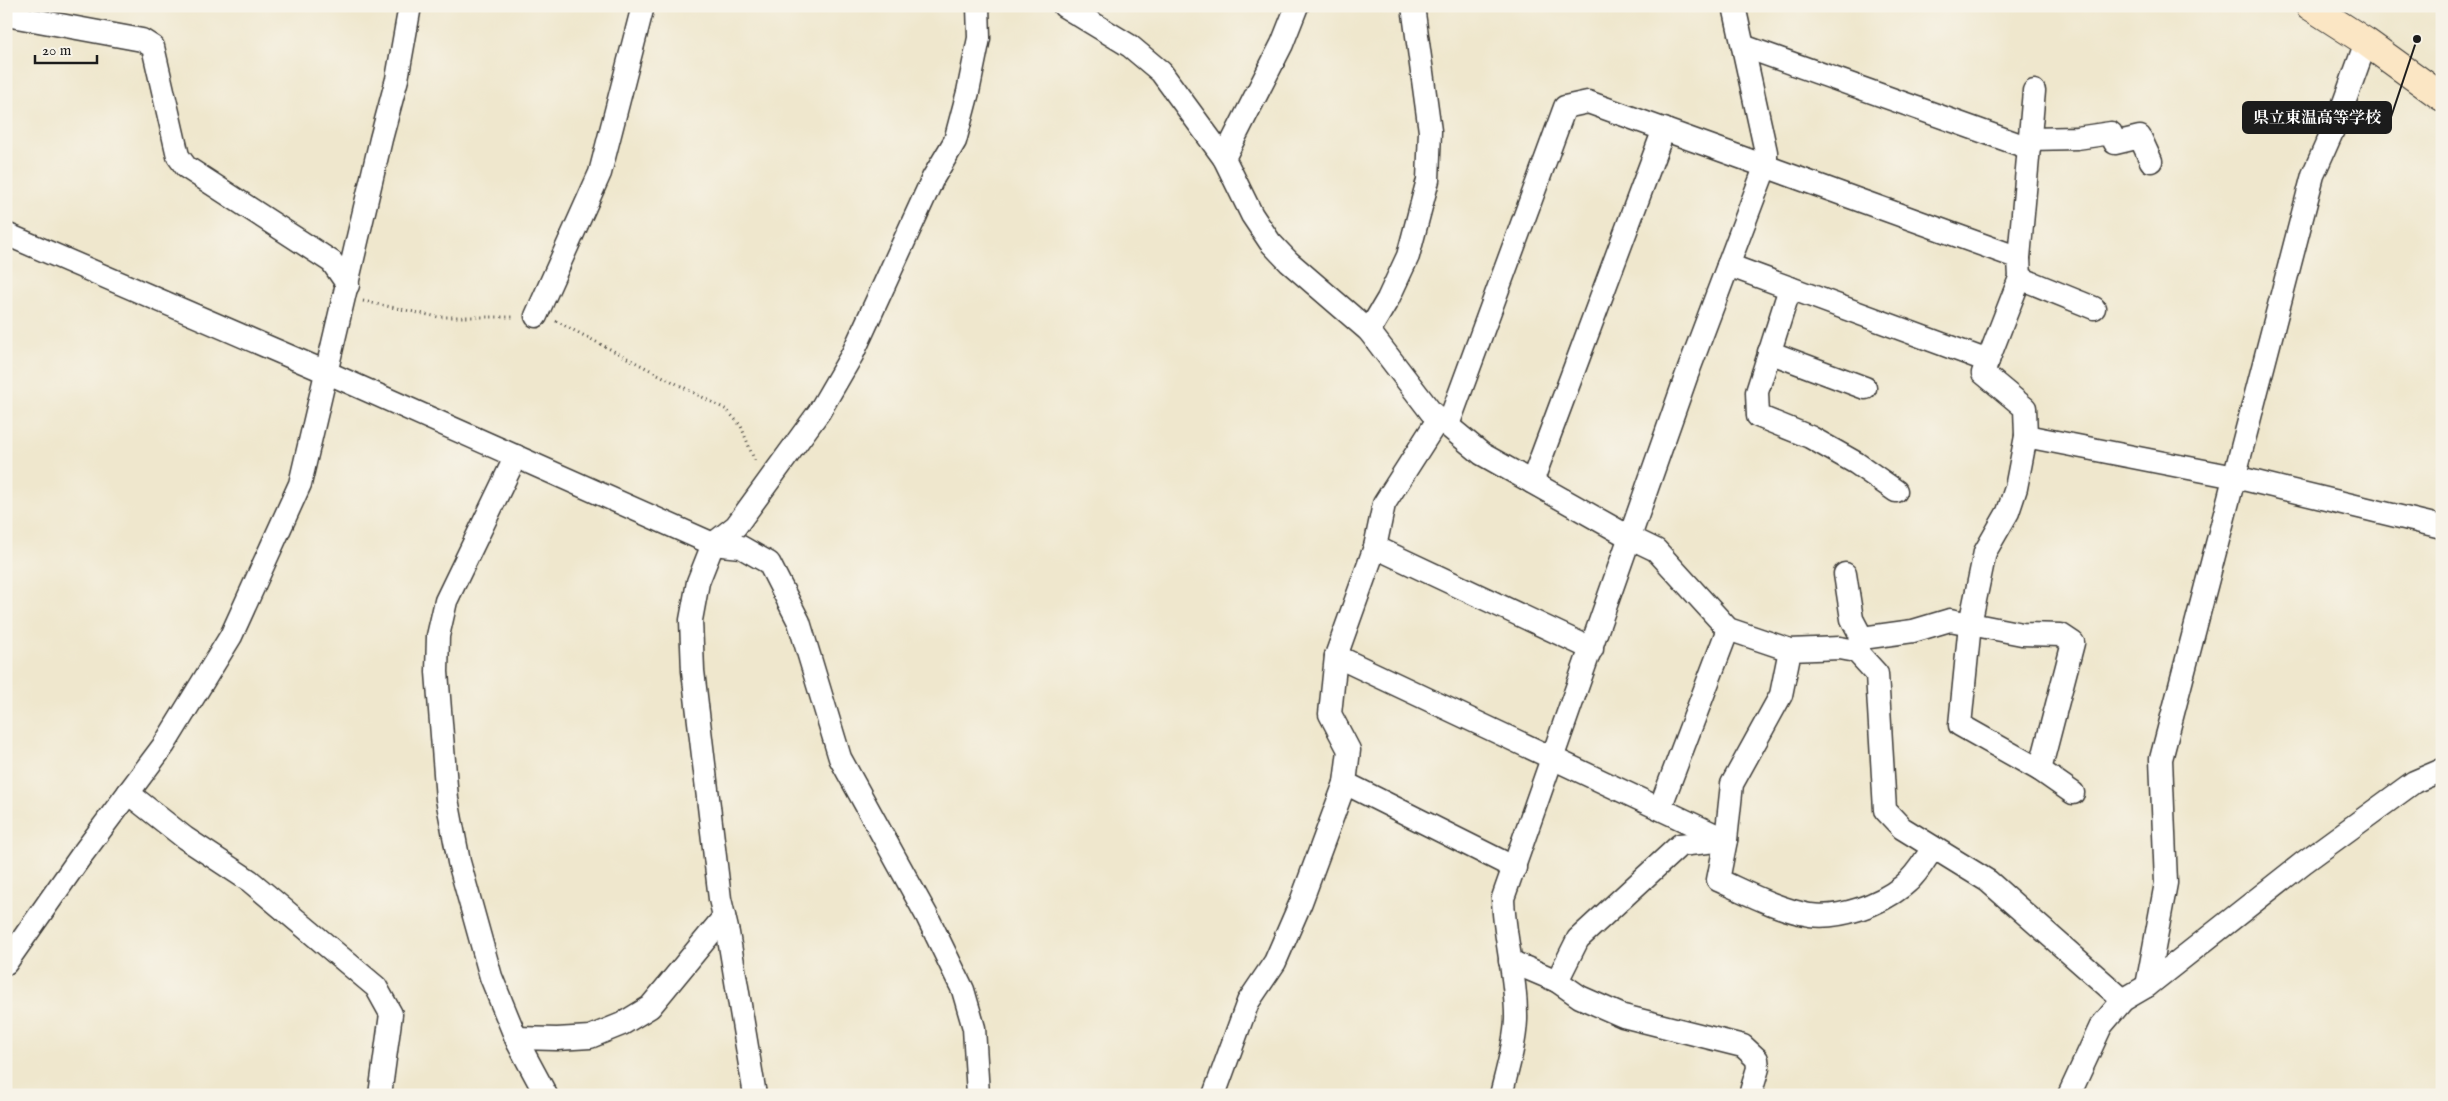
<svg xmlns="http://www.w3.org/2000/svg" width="2448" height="1101" font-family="'IM FELL English','Noto Serif JP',serif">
  <rect width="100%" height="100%" fill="#f7f3e8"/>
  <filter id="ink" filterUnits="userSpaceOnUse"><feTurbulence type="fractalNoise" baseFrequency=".02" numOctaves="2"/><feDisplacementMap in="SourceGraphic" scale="10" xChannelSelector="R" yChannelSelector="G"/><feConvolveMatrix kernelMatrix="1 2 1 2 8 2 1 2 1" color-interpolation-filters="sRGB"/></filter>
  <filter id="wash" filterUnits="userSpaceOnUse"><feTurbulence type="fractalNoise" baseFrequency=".0096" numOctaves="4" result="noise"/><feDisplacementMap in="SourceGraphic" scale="20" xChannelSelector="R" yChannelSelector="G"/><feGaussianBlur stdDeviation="1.12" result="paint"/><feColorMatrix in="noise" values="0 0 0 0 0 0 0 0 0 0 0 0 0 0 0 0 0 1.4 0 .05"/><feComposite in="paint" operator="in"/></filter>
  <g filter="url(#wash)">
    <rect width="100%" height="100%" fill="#efe7cd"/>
  </g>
  <g filter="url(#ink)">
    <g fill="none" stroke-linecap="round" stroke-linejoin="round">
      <g stroke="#3c3a37" stroke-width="25">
        <g id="street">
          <path d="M1064,6l66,40 31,26 63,86 28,57 18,27 19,20 80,69 62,81 51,42 149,84 25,12 72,79 62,21 50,-2 16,3 21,23 8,136 17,18 86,53 135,119"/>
          <path d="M6,15l136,25 11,7 25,109 8,11 146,95 16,23"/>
          <path d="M1743,46l286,102"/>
          <path d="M2034,91l-15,167 1,20 -37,95 42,35 1,28 -10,52 -8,24 -23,40 -15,72 -10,101 80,45 33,23"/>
          <path d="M2030,139l47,-1 34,-5 4,10 25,-6 11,24"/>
          <path d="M1224,158l58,-114 15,-38"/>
          <path d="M6,234l320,138 387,172 28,3 28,16 30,59 41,136 87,158 36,74 11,38 4,67"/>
          <path d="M1728,265l260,96"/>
          <path d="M2020,278l74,30"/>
          <path d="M1790,288l-33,104 1,24 52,21 46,26 40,28"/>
          <path d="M536,316l64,-143 43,-167"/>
          <path d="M1369,331l19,-32 20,-43 20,-76 2,-49 -17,-125"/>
          <path d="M1769,352l96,36"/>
          <path d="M1439,418l-55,86 -9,43 -39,109 -6,58 19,36 -4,33 170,85"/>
          <path d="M1448,425l117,-318 23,-5 431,156"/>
          <path d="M2026,436l209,41 207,50"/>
          <path d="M516,456l-70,145 -8,35 -1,36 10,127 12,63 32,115 27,66 28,52"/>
          <path d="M1532,482l132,-353"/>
          <path d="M1375,547l217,102"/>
          <path d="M1845,574l7,45 10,19"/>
          <path d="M1856,651l6,-13 51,-7 37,-11 72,14 39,1 12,8 -33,127"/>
          <path d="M1336,656l390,184 -8,40c29,13 61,30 92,35 30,4 69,-10 93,-29 13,-10 21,-25 30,-38"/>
          <path d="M128,793l57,45 65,43 126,106 15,27 -11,81"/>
          <path d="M1660,808l68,-179"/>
          <path d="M1510,961l47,20 23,16 43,19 120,30 14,13 1,9 -8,27"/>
          <path d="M6,963l75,-107 83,-111 67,-109 69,-152 81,-345 16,-60 13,-73"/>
          <path d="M1557,981l21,-42 102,-94 46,-5 6,-56 49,-89 9,-45"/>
          <path d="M2147,986l19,-103 -5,-124 152,-584 27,-61 26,-72"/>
          <path d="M516,1038l41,1 33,-2 32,-13 28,-17 74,-90"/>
          <path d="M755,1095l-27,-162 -8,-34 -27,-228 -2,-51 7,-38 15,-38 23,-18 83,-114 33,-57 81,-177 22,-37 13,-49 11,-54 -1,-32"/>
          <path d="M1214,1095l34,-93 27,-40 26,-60 44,-119"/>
          <path d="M1501,1095c6,-24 14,-51 15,-75 1,-41 -12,-81 -13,-122l183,-521 80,-212v-13l-32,-146"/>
          <path d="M2069,1095l32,-69 22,-26 24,-14 156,-123 111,-81 28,-12"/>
        </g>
      </g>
      <g stroke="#3c3a37" stroke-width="30">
        <path id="secondary" d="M2310,6l56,36 76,55"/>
      </g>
      <g stroke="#3c3a37" stroke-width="3" stroke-dasharray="1 4" stroke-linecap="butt">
        <path d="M363,301l75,16h77"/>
        <path d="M556,321l171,89 14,16 14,36"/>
      </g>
      <use href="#street" stroke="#fff" stroke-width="22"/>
      <use href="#secondary" stroke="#fbe6c4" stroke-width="28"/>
    </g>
  </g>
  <path fill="none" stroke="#1c1c1c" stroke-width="2" d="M2417 39L2391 117"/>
  <circle fill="#1c1c1c" stroke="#f7f3e8" stroke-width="2" cx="2417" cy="39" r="5"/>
  <rect fill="#1c1c1c" stroke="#1c1c1c" stroke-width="2" x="2243" y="102" width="148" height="31" rx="5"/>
  <g font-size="16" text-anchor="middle" font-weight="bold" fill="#fff">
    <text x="2317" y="123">県立東温高等学校</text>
  </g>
  <rect width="2448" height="1101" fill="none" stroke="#f7f3e8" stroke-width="25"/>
  <path d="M35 55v8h62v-8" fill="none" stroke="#1c1c1c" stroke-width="2.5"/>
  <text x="42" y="55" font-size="15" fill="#1c1c1c" stroke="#f7f3e8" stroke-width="4" paint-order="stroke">20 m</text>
</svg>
